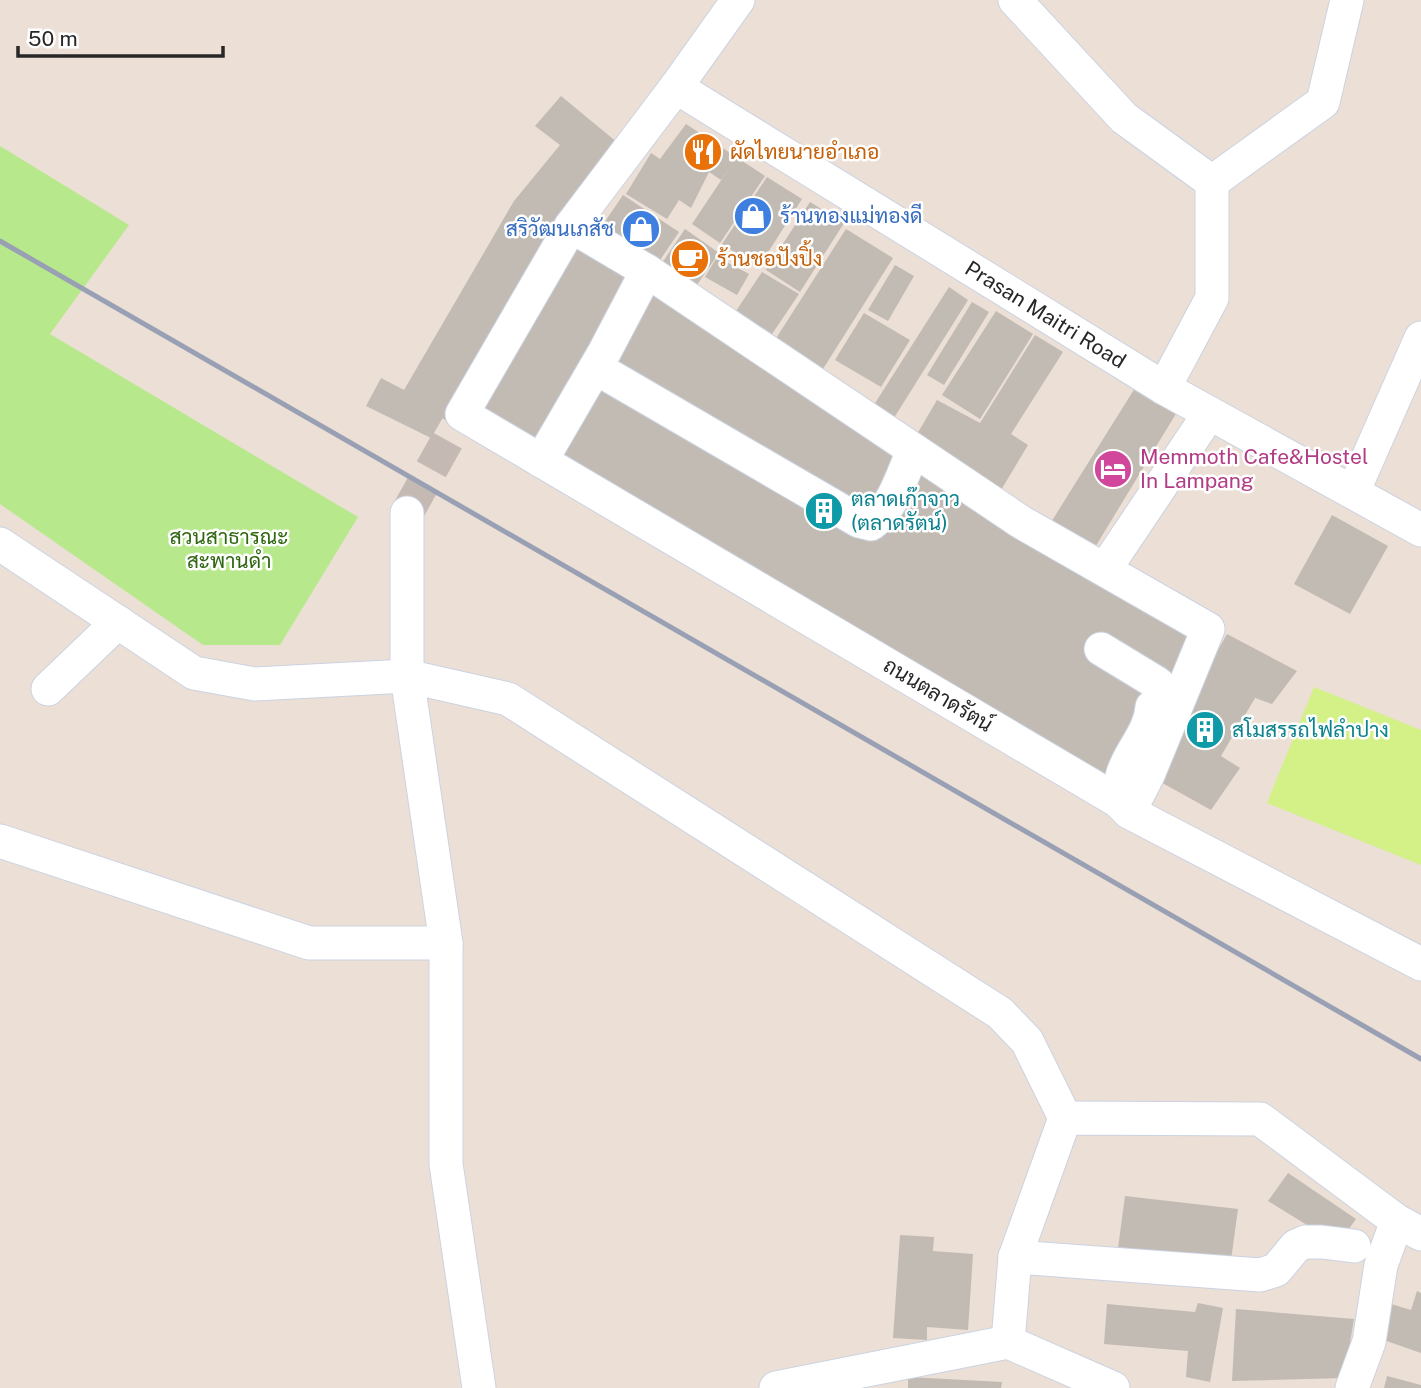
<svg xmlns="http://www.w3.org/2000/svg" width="1421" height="1388" font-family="'Public Sans',Sarabun,sans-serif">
  <rect width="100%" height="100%" fill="#ebdfd6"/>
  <path fill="#b8e88c" d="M0,146l129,79 -79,109 308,183 -78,128h-77l-203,-141z"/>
  <path fill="#d3f186" d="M1314,687l107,43v135l-154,-62z"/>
  <g fill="#c2bbb3">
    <path d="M561,96l57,47 -57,73 -130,222 -65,-32 15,-28 23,12 110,-189 46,-56 -25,-19z"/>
    <path d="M686,124l79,52 -45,67 -28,-19 40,-60 -11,16 -12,-8 -18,36 -12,-8 -12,19 -41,-25 25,-41 9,6z"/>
    <path d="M767,177l35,22 -44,69 -36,-24z"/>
    <path d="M623,195l56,37 -21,31 -56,-37z"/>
    <path d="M810,202l34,21 -44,69 -34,-22z"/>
    <path d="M571,226l342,215 24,-41 43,23 55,-88 28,17 -52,82 17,11 -30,50 50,32 87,-139 42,24 -86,142 117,75 -110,161 -636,-376z"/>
    <path d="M685,229l34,24 -25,36 -34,-23z"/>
    <path d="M846,229l47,29 -70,111 -48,-29z"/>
    <path d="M717,257l32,17 -12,21 -32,-18z"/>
    <path d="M895,265l19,11 -26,45 -20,-11z"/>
    <path d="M762,272l37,22 -31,46 -36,-23z"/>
    <path d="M949,287l19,13 -76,121 -20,-13z"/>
    <path d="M972,302l17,10 -45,73 -17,-10z"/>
    <path d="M996,311l37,23 -53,85 -38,-24z"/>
    <path d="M864,313l46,27 -29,47 -46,-27z"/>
    <path d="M1332,515l56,31 -38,68 -56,-30z"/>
    <path d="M1227,634l70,37 -25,33 -17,-6 -34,58 19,12 -29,42 -63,-35z"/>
    <path d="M1288,1173l68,46 -18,25 -70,-43z"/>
    <path d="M1125,1196l113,13 -7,51 -113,-12z"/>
    <path d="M900,1235l34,2 -1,14 40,3 -5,76 -41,-3v13l-34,-2z"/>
    <path d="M1417,1291l4,2v60l-40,-14 10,-35 20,6z"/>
    <path d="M1198,1303l25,5 -13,74 -24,-5 2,-26 -84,-7 3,-40 88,8z"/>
    <path d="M1236,1309l118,10 -10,59 -112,3z"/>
    <path d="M1387,1376l34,9v3h-37z"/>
    <path d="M908,1377l94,5 -1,6h-93z"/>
  </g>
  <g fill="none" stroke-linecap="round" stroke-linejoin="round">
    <path stroke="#c4bab3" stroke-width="33" stroke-dasharray="33 17" stroke-linecap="butt" d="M407,513l55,-99"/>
    <g stroke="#cbd3e2" stroke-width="35">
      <g id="minor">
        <path d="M738,0l-62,87 -105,139 -109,188 656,387 11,11 292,152"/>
        <path d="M1015,0l109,118 88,64v116l-48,90"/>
        <path id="s1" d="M676,87l488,301 257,142"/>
        <path d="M1212,182l111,-80 24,-102"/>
        <path d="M571,226l76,45 374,251 187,107 -60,146 -19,37"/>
        <path d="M596,368l263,153 12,3c22,-16 31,-48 42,-73"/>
        <path d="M541,461l64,-110 42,-80"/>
        <path d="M1353,492l68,-154"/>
        <path d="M407,513v163l39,267v221l33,224"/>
        <path d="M0,544l194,129 61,11 152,-8 101,23 492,314 27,28 38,77"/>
        <path d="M1105,569l104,-155"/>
        <path d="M1101,649l56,34 4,4 3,11 -12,9c-2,26 -21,42 -29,66 -3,9 -4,19 -5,28"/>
        <path d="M48,689l70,-67"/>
        <path d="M0,841l309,102h137"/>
        <path d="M1015,1257l245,18 16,-5 20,-24 9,-4h17l32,4"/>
        <path d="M1008,1342l105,46"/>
        <path d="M776,1388l232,-46 7,-85 50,-139 195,1 137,102 24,13"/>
        <path d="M1352,1388l17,-46 12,-77 16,-44"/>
      </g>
    </g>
    <use href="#minor" stroke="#fff" stroke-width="33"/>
    <path stroke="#99a0b4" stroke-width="5" d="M0,241l1421,818"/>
  </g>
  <defs>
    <g id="restaurant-disc" transform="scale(2.0125)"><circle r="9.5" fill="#e8710a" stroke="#fff"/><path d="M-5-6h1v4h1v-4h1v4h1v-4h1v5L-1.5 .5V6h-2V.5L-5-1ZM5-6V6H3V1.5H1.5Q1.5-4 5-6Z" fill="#fff"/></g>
    <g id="shop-disc" transform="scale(2.0125)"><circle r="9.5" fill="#3f7fe0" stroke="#fff"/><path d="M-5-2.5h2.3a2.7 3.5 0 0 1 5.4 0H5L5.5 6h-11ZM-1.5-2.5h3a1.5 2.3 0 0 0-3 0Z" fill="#fff"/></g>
    <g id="cafe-disc" transform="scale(2.0125)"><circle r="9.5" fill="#e8710a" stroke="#fff"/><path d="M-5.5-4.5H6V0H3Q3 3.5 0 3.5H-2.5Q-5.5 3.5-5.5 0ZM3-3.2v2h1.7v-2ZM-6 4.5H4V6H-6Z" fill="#fff"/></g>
    <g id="hotel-disc" transform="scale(2.0125)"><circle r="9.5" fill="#d1479c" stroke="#fff"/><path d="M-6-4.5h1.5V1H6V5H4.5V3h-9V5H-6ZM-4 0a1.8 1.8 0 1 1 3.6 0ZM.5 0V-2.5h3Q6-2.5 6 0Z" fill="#fff"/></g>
    <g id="building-disc" transform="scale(2.0125)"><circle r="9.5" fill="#0f9aa8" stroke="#fff"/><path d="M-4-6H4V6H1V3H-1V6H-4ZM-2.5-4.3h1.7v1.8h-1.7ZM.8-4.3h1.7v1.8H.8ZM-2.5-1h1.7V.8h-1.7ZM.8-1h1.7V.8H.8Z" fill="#fff"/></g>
  </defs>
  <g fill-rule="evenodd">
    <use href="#restaurant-disc" x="703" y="152"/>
    <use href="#shop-disc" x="753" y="216"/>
    <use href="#shop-disc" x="641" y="229"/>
    <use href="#cafe-disc" x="690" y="259"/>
    <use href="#hotel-disc" x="1113" y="469"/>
    <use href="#building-disc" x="824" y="511"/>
    <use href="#building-disc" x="1205" y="730"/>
  </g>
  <g text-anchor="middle" stroke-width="5" stroke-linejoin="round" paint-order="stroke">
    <g font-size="21" fill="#c56008" stroke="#fff" text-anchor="start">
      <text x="730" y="159">ผัดไทยนายอำเภอ</text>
      <text x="717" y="266">ร้านชอปังปิ้ง</text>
    </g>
    <g font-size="21" fill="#366cbe" stroke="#fff" text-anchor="start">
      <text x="780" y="223">ร้านทองแม่ทองดี</text>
      <text x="614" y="236" text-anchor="end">สริวัฒนเภสัช</text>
    </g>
    <g font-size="21" fill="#272727" stroke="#fff">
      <text dy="7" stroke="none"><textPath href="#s1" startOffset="434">Prasan Maitri Road</textPath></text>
      <text transform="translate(938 695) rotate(31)" y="7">ถนนตลาดรัตน์</text>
    </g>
    <g font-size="21" fill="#b23c85" stroke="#fff" text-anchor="start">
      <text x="1140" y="464">Memmoth Cafe&amp;Hostel<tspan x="1140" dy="24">In Lampang</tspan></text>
    </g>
    <g font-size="21" fill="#0d838f" stroke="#fff" text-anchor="start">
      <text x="851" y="506">ตลาดเก๊าจาว<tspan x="851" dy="24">(ตลาดรัตน์)</tspan></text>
      <text x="1232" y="737">สโมสรรถไฟลำปาง</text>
    </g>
    <g font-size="21" fill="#306812" stroke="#fff">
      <text x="229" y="544">สวนสาธารณะ<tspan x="229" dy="24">สะพานดำ</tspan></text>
    </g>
  </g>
  <path d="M18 46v10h205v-10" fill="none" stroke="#272727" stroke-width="3.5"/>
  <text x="28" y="46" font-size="21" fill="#272727" stroke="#ffffff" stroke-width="5" paint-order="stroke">50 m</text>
</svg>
